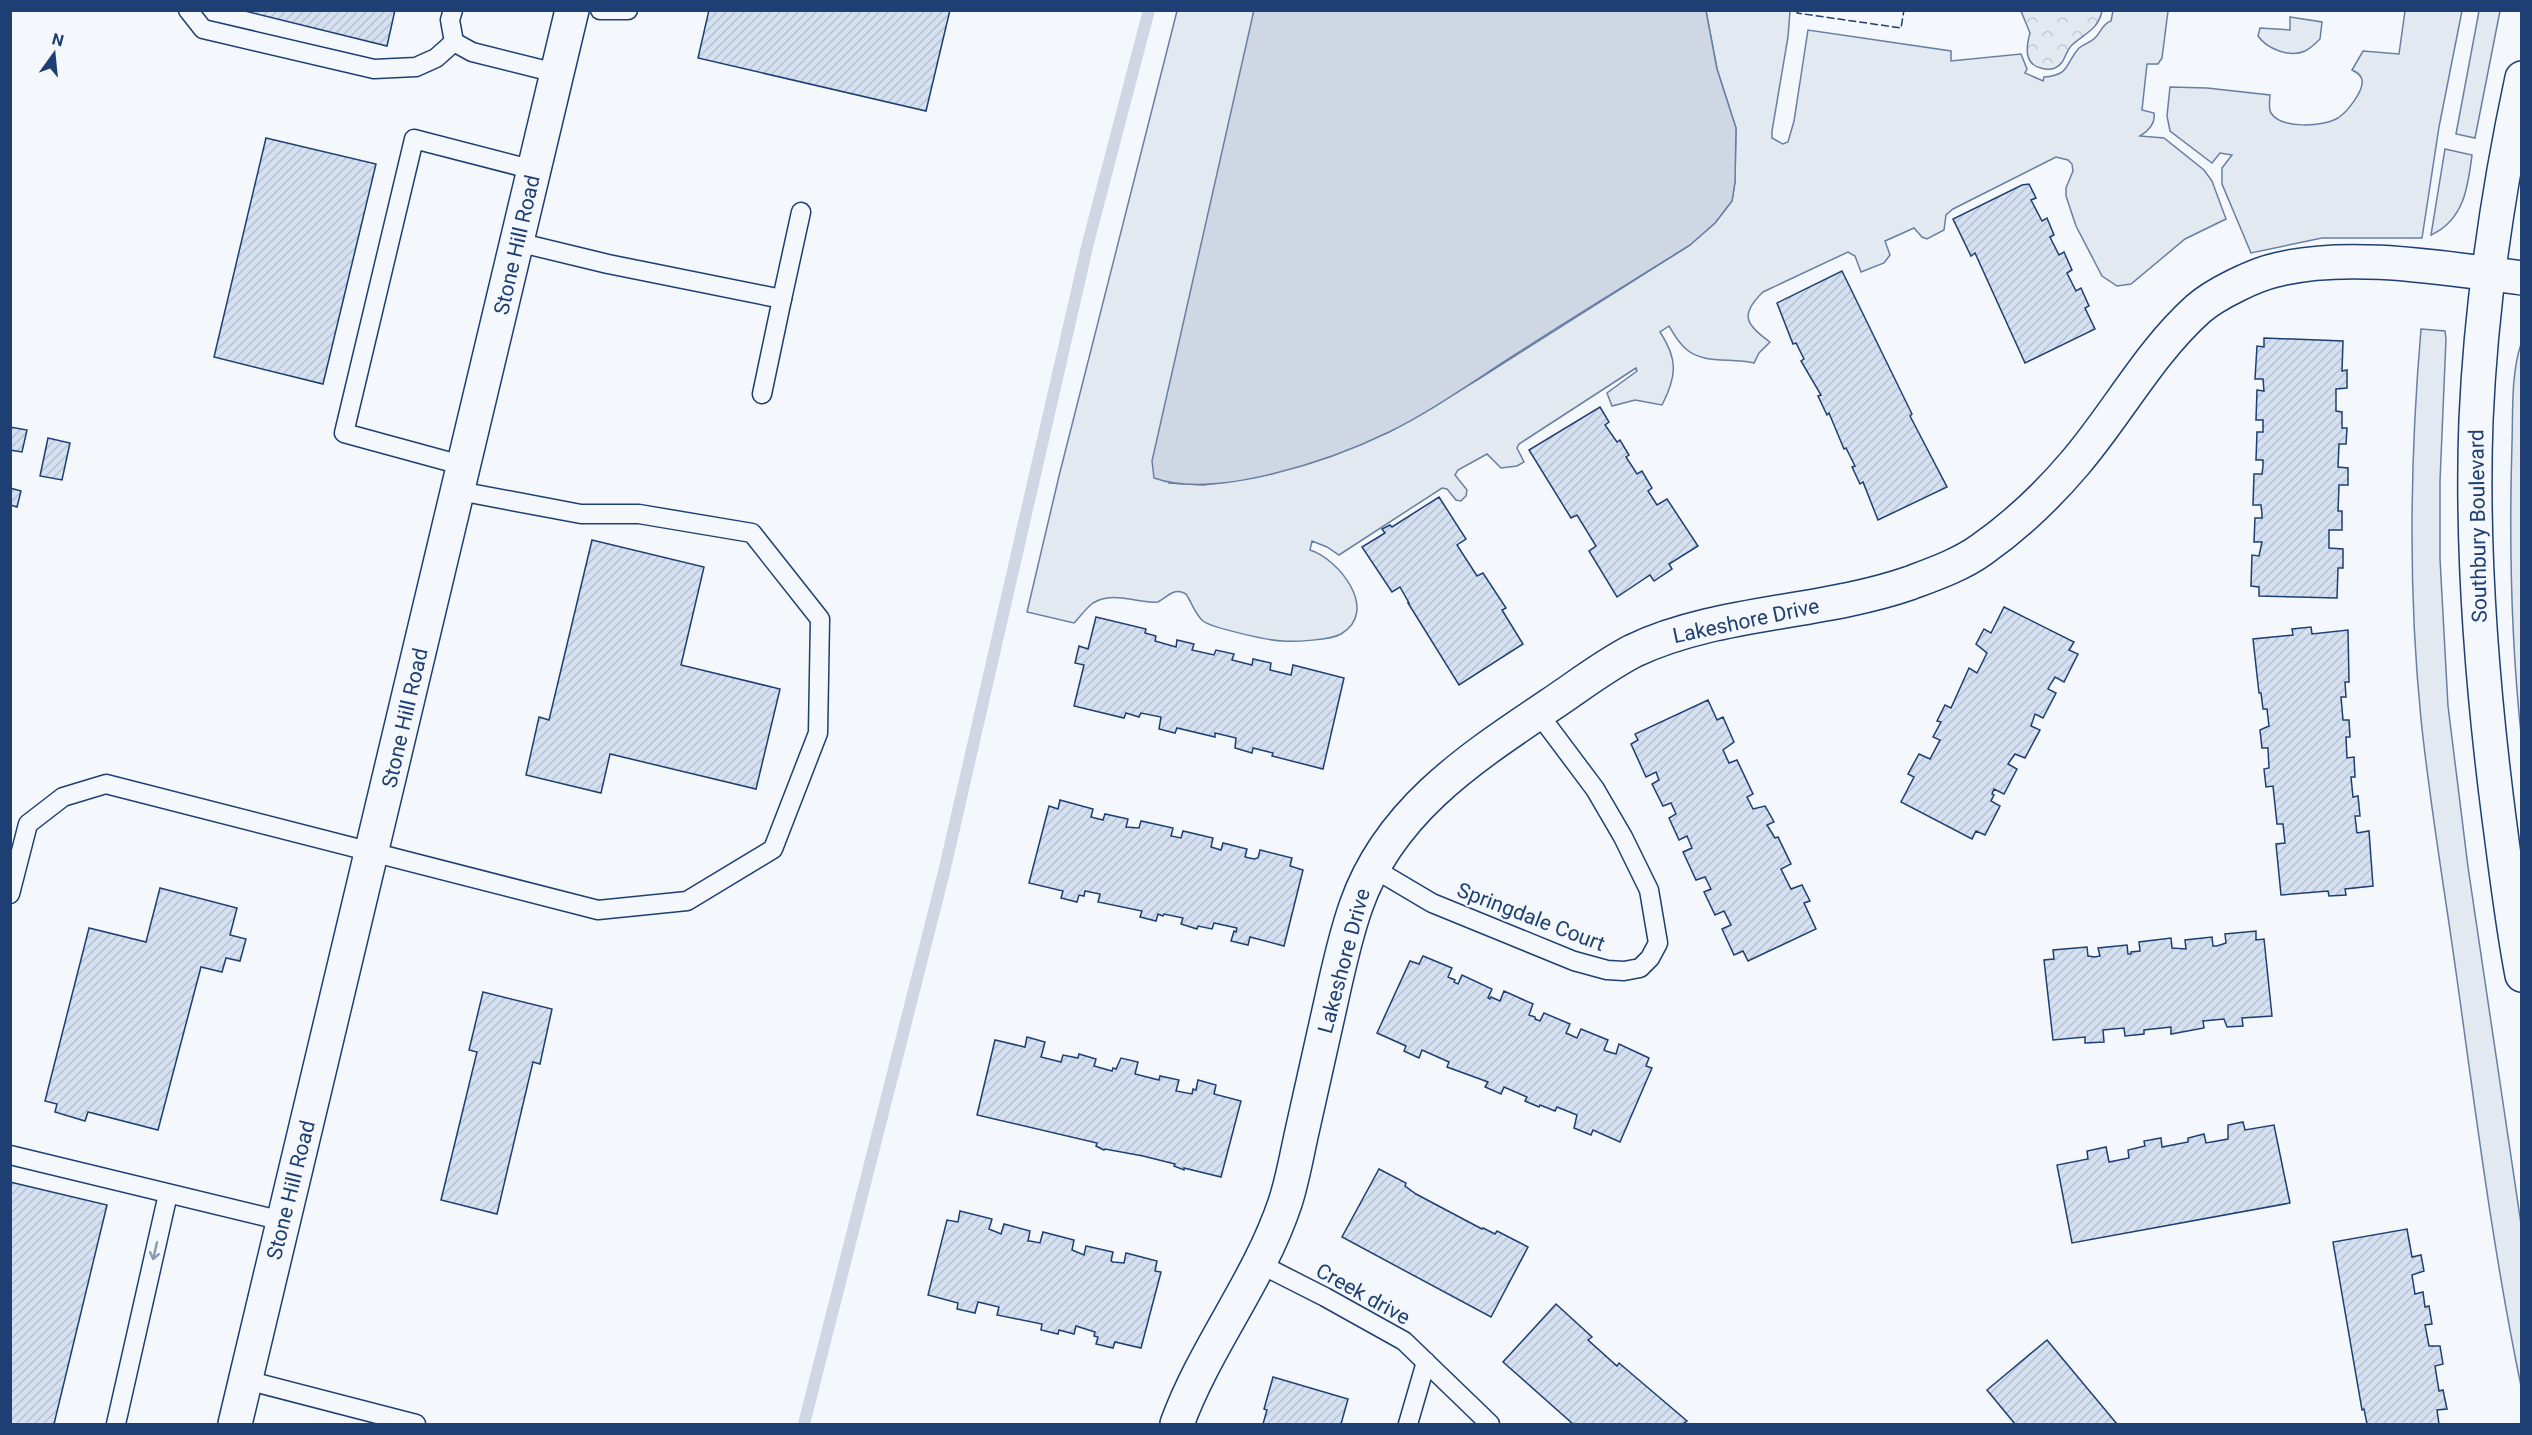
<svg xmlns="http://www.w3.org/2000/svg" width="2532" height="1435" font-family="Roboto,sans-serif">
  <defs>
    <pattern id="park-crowns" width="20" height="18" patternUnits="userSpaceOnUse" patternTransform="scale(1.5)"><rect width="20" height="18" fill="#e3e9f0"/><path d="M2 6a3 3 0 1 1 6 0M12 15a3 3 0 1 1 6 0" fill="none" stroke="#c2c9d1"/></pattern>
    <pattern id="building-hatch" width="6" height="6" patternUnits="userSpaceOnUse" patternTransform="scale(1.5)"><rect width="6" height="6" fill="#d5e0f0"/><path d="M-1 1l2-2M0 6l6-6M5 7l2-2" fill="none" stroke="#b6c1d1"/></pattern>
  </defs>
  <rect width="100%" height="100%" fill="#f4f7fb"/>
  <g fill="#e3e9f0" stroke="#687fa3" stroke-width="1.5">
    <path d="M1177,11h77l-85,472 35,2 52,-8 67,-19 66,-26 88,-52 213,-135 25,-22 17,-22 3,-19 1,-54 -19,-59 -11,-58h84l-2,26 -16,94v7l11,6 5,-2 6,-21 14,-91 143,21v10l70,-7 6,15 -2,4 18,8 1,-4c27,-2 21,-14 35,-29 5,-4 12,-6 16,-10 6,-6 8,-15 16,-17l2,-10h55l-6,47 -4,6h-11l-5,46 12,3c2,11 -6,18 -14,23l24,2 40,32 8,11 14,38 -41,20 -54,45 -14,2 -15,-10 -26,-50 -10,-30v-8l7,-17 -1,-7 -4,-4 -12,-3 -103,52 -7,6 -2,15 -17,9 -5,-2 -8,-9 -29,13 5,14 -6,8 -23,9 -6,-16 -7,-4 -85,40c-24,23 -17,33 7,50l-11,11 -5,10c-22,-6 -50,2 -68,-14 -8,-7 -12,-15 -17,-23l-9,6c18,27 17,44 2,73l-27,-5 -23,6 -5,-13 30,-22 -1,-3 -117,76 -2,4 7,14 -7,4 -16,2 -14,-14 -29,16 -3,5 12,15 -1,6 -5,5 -5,-1 -9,-11 -5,-1 -103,67 -12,-8 -15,-6 -2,9c29,9 70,61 31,84 -10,6 -46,8 -58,7 -13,0 -71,-13 -80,-20 -8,-7 -11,-18 -17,-27 -13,-7 -18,3 -28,8 -21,2 -45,-12 -65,1 -7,5 -13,14 -19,20l-47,-11 32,-136z"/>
    <path d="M2405,11h57l-23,116 -17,111h-100l-71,15 -29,-69v-16l10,-13 -12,-2 -8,10 -42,-32 -3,-15 3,-29 37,1 63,7c0,6 -2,13 1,18 10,16 52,14 67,5 9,-6 26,-27 24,-38 -1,-6 -6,-8 -10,-10l11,-19 36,3z"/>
    <path d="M2479,11h21l-25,127 -19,-4z"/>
    <path d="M2290,17l32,5 -2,17c-4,4 -9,9 -15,12 -15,7 -38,-2 -47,-15l2,-8 30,2z"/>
    <path d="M2445,149l27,6c-4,32 -8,65 -41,80z"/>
    <path d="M2421,329l24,2 1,8 -6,142v78l8,147 20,161 53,357v162c-28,-135 -45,-271 -64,-407 -12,-87 -27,-173 -36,-260 -13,-129 -11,-261 0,-390z"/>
    <path d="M2521,344v390c-10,-96 -12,-193 -9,-291 1,-32 -1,-69 9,-99z"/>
  </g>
  <path fill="url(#park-crowns)" stroke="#687fa3" stroke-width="1.5" d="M2021,11v-1l81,1c-4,19 -17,22 -30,34 -8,8 -6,18 -17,23 -5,2 -8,2 -14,0 -17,-4 -15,-21 -11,-35z"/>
  <path fill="#cfd7e4" stroke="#687fa3" stroke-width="1.5" d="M1254,10l452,1 11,58 19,59 -1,54 -3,19 -17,22 -25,22c-59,37 -119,73 -177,111 -39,25 -83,56 -124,76 -57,28 -174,68 -235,46l-2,-17z"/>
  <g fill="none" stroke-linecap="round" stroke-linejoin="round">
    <path stroke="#cfd7e4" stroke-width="12" d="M804,1424l140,-552 144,-629 61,-233"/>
  </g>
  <g fill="url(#building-hatch)" stroke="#1d3f73" stroke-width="1.5">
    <path d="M241,10h154l-8,36z"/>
    <path d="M709,10h241l-24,101 -228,-53z"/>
    <path d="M266,138l110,26 -53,220 -109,-27z"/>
    <path d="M2029,184l7,14 -5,2 11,21 5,-3 7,17 -4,2 9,18 5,-3 8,18 -5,3 9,18 5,-3 8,18 -4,2 10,21 -70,34 -50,-110 -4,3 -18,-37 69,-34z"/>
    <path d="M1842,271l70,143 -2,2 37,71 -69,33 -15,-38 -3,2 -8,-17 3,-1 -9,-18 -2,1 -15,-36 -2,2 -9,-19 3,-1 -20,-34 3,-2 -8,-16 -3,1 -16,-41z"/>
    <path d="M2264,338l79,3 -1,30 5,-1v18l-11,1v22l6,1v16h5l-1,16h-7l-1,23 10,1v17h-9l-1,26h4v19h-13v18l14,1v19h-5l-1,30 -78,-2v-9l-8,-1 1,-31 7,1 3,-14h-8l1,-24h7v-4l-1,-9h-8l1,-31h8l1,-8v-6h-7l1,-28h6v-12h-7l1,-30 7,1 -1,-12h-8l2,-33 7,1z"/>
    <path d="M1600,407l9,15 -4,3 12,17 3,-2 9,15 -3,2 11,17 5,-3 10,17 -4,3 9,14 10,-6 31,47 -29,18 3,5 -18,12 -4,-6 -33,22 -28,-46 7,-5 -19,-31 -6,3 -42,-68z"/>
    <path d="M10,427l17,3 -5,22 -12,-2z"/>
    <path d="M48,438l22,5 -8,37 -22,-4z"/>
    <path d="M10,488l11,3 -4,16 -7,-2z"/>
    <path d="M1439,497l27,42 -9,6 20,31 6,-3 23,35 -4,2 21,34 -64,41 -51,-82h1l-9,-16 -8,5 -30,-45 23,-14 -3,-4 8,-4 2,2z"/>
    <path d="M592,540l112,27 -23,98 99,24 -24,100 -146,-35 -9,39 -75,-18 13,-58 10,3z"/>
    <path d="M2004,607l70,35 -5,8 9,4 -14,28 -9,-5 -5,8 -2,4 8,4 -13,25 -8,-4 -4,12 9,4 -15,28 -10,-4 -5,7 -2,3 9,5 -13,25 -10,-5 -2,5 2,1 -3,6 9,5 -15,29 -9,-4 -4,8 -71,-37 13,-25 -6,-3 11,-20 11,5 10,-19 -7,-3 8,-15 -4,-1 8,-16 6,3 18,-40 8,5 10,-20 -11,-9 8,-15 7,4z"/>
    <path d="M1096,617l50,12 -1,4 11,3 -1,5 21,6 1,-7 17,4 -2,6 22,5 2,-5 18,4 -2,6 20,5 1,-6 18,4 -1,7 21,5 2,-10 51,13 -21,91 -51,-13 1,-3 -20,-5 -1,5 -17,-5 1,-10 -21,-5v4l-38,-9 -2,5 -16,-4 2,-12 -20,-4 -2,4 -13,-4 -2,5 -50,-12 10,-41 -9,-2 4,-17 9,3z"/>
    <path d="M2311,627l1,7 36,-4 1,52h-4l1,15h-5l2,23h6l1,17h-4l1,21 7,-1 1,20h-4l2,20 5,-1 2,20h-5l2,17 12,-2 4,55 -28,3 1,6 -17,1 -1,-5 -47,4 -5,-51 9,-1 -2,-19h-6l-4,-38 -7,1 -2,-18 5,-1 -1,-20h-6l-2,-18 9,-4 -2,-17h-4l-2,-16h-2l-6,-54 40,-4 -1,-6z"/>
    <path d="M1708,700l9,20 6,-3 11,25 -11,8 6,13 8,-3 16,34 -6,3 6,12 12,-3 3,5 6,11 -7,3 8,13 3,-1 13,27 -10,5 10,20 11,-4 8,16 -6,2 12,26 -68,32 -5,-10 -9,4 -12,-26 9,-4 -7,-14 -9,4 -11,-23 7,-3 -6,-12 -9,3 -13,-28 9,-4 -5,-12 -8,4 -10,-22 7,-4 -5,-11 -8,3 -11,-22 7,-4 -3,-8 -10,5 -15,-33 7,-4 -3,-6z"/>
    <path d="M1060,800l33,9 -2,8 12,3 2,-6 23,5 -2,8 13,1 2,-7 32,7 -2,8 10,2 2,-7 30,7 -2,9 10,3 2,-7 24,6 -2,8 9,2 4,-1 2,-8 32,8 -2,8 13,4 -19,76 -34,-9 -2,8 -17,-4 3,-10 2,1 1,-4 -23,-5 -2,6 -14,-3 -1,3 -16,-5 2,-6 -19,-4 -1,2 -5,-2 -2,7 -16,-4 2,-6 -44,-9 2,-8 -15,-3 -1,5 -5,-1 -2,7 -16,-4 2,-7 -34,-8 20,-77 9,3z"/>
    <path d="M160,888l77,20 -7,27 16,4 -6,22 -14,-3 -4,14 -21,-5 -43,163 -70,-18 -3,9 -30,-9 2,-8 -12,-3 44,-173 57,14z"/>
    <path d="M2256,931v9l8,-1 8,77 -30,2 1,8 -16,1 -3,-8 -21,2 1,7 -33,6v-7l-27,3v4l-19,2 -1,-8 -21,2 1,12 -19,1v-6l-32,3 -9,-80 10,-1 -1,-9 34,-3 1,9 7,1 5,-1 -2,-8 29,-3 1,9h3v-2l9,-1 -1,-9 32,-4 1,10 14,1 -1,-9 27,-3 1,9h4l9,-3 -1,-9z"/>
    <path d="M1423,956l29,12 -4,9 7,3 -1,2 4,2 4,-9 30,14 -4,9 2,1 1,-2 9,4 4,-10 29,13 -4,11 6,2v2l5,2 4,-8 26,11 -4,9 11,5 4,-9 27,11 -4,10 2,1 10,3 3,-10 30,14 -3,8 6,2 -32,74 -27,-12 -2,5 -17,-7 3,-13 -20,-8 -2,4 -15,-6 -1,2 -14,-6 2,-4 -23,-10 -3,7 -16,-7 3,-5 -41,-15 2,-5 -27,-12 -3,8 -15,-7 2,-5 -29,-13 33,-72 9,3z"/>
    <path d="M483,992l69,17 -12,55 -7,-2 -36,152 -56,-14 36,-148 -8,-2z"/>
    <path d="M1027,1037l18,5 -4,15 20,5 2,-7 15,3 1,-4 17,5 -2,7 18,5 1,-3 3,1 5,-11 17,4 -3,12 24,6 1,-4 19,4 -3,11 16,3 1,-5 3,1 2,-10 18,5 -2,9 27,7 -20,76 -37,-9v2l-10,-4 1,-2 -32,-8 -38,-7 -1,1 -8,-4 1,-3 -120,-28 18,-75 30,7z"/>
    <path d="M2243,1122l2,8 29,-5 16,78 -218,40 -15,-78 31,-6 -1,-8 19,-4 3,15 20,-4 -1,-8 17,-4 -1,-5 17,-3 1,9 26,-5v-4l16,-4 2,9 22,-4v-14z"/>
    <path d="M1379,1169l27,14 -1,3 11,8 66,35 1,-1 12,6 2,-3 31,16 -37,70 -149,-80z"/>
    <path d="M10,1182l97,23 -53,219h-44z"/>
    <path d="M960,1211l32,8 -3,10 12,5 3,-10 26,7 -2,10h2l10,2 3,-11 31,8 -2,10 12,5 2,-9 27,6 -2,9 2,1 11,1 2,-10 31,8 -2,10 6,1 -20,76 -26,-6 -2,6 -17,-4 2,-7 -4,-1 1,-4 -19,-6 -2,8 -15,-4 -1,4 -17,-4 1,-6 -45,-9 2,-8 -21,-5 -3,11 -18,-4 1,-6 -30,-8 19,-75 11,2z"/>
    <path d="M2407,1229l5,28 9,-2 3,16 -12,4 3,19 8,-2 2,15 4,-1 3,18 -7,1 4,21h11l3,18 -8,2 4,25 4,-1 4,19 -10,1 2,14h-72l-3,-15 -2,1 -29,-168z"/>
    <path d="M1556,1304l36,33 -4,3 29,26 2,-3 68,58 -4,3h-110l-70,-62z"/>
    <path d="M2047,1340l70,84h-102l-28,-34z"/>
    <path d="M1273,1377l75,22 -7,25h-78l4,-14 -3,-1z"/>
  </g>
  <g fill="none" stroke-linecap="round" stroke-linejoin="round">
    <g stroke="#1d3f73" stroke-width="21">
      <g id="lane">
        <path d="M188,10l15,19 171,40 42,-2 20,-9 18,-16"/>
        <path d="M453,10l-3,10 4,22 18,10 84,21"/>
        <path d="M600,10h28"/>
        <path d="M517,242l91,22 174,35 19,-87"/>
        <path d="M762,394l20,-95"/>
        <path d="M465,466l-121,-33 70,-294 120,31"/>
        <path d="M1373,868l59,35 142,58 33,9 17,1 16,-3 10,-10 8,-15 -9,-53 -26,-53 -28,-48 -57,-76"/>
        <path d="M10,894l18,-70 35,-27 43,-13 492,126 89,-9 86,-52 45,-116 2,-114 -68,-86 -113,-19h-58l-122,-23"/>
        <path d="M10,1155l273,66"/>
        <path d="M1258,1263l67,34 79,44 86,83"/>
        <path d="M246,1380l170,44"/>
        <path d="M116,1424l52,-230"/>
        <path d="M1408,1424l18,-62"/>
      </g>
    </g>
    <g stroke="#1d3f73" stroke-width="36">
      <g id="street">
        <path d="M2522,78c-24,112 -41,227 -46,342 -5,133 6,266 23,398 7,52 13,105 23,157"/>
        <path d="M235,1424l337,-1414"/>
        <path d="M1177,1424c28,-77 82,-143 108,-221 7,-21 11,-44 16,-67 10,-45 20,-89 30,-134 7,-32 14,-65 25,-96 33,-95 115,-148 194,-201 27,-18 54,-39 83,-54 83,-40 188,-37 277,-68 24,-9 50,-18 71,-33 34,-24 67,-55 94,-87 42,-49 74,-110 123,-154 17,-15 56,-34 78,-39 73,-19 172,-1 246,8"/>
      </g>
    </g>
    <use href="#lane" stroke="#f4f7fb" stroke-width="18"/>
    <use href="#street" stroke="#f4f7fb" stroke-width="33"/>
    <path stroke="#1d3f73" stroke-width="1.5" stroke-dasharray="8 3" stroke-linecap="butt" d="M1798,10l-1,3 104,15 3,-18"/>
  </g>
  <defs><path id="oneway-shaft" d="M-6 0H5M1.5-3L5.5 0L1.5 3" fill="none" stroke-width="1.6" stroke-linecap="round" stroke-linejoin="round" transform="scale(1.5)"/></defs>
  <use stroke="#889bb7" href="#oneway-shaft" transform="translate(155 1251) rotate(103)"/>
  <g text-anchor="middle" stroke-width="4.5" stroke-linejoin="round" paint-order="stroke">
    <g font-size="21" fill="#1d3f73" stroke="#f4f7fb">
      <text transform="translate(517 245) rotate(-77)" y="7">Stone Hill Road</text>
      <text transform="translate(2478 526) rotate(-91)" y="7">Southbury Boulevard</text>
      <text transform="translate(1746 621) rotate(-12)" y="7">Lakeshore Drive</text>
      <text transform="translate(405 718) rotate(-77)" y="7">Stone Hill Road</text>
      <text transform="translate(1531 917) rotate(21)" y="7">Springdale Court</text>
      <text transform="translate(1344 961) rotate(-75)" y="7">Lakeshore Drive</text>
      <text transform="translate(291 1190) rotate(-76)" y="7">Stone Hill Road</text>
      <text transform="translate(1363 1294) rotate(29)" y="7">Creek drive</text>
    </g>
  </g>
  <rect width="2532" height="1435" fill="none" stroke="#1d3f73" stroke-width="24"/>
  <g transform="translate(54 54) rotate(15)" stroke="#f4f7fb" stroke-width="4.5" paint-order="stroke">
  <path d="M0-4.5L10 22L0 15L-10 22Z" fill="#1d3f73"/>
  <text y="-9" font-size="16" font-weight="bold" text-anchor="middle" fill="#1d3f73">N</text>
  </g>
</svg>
